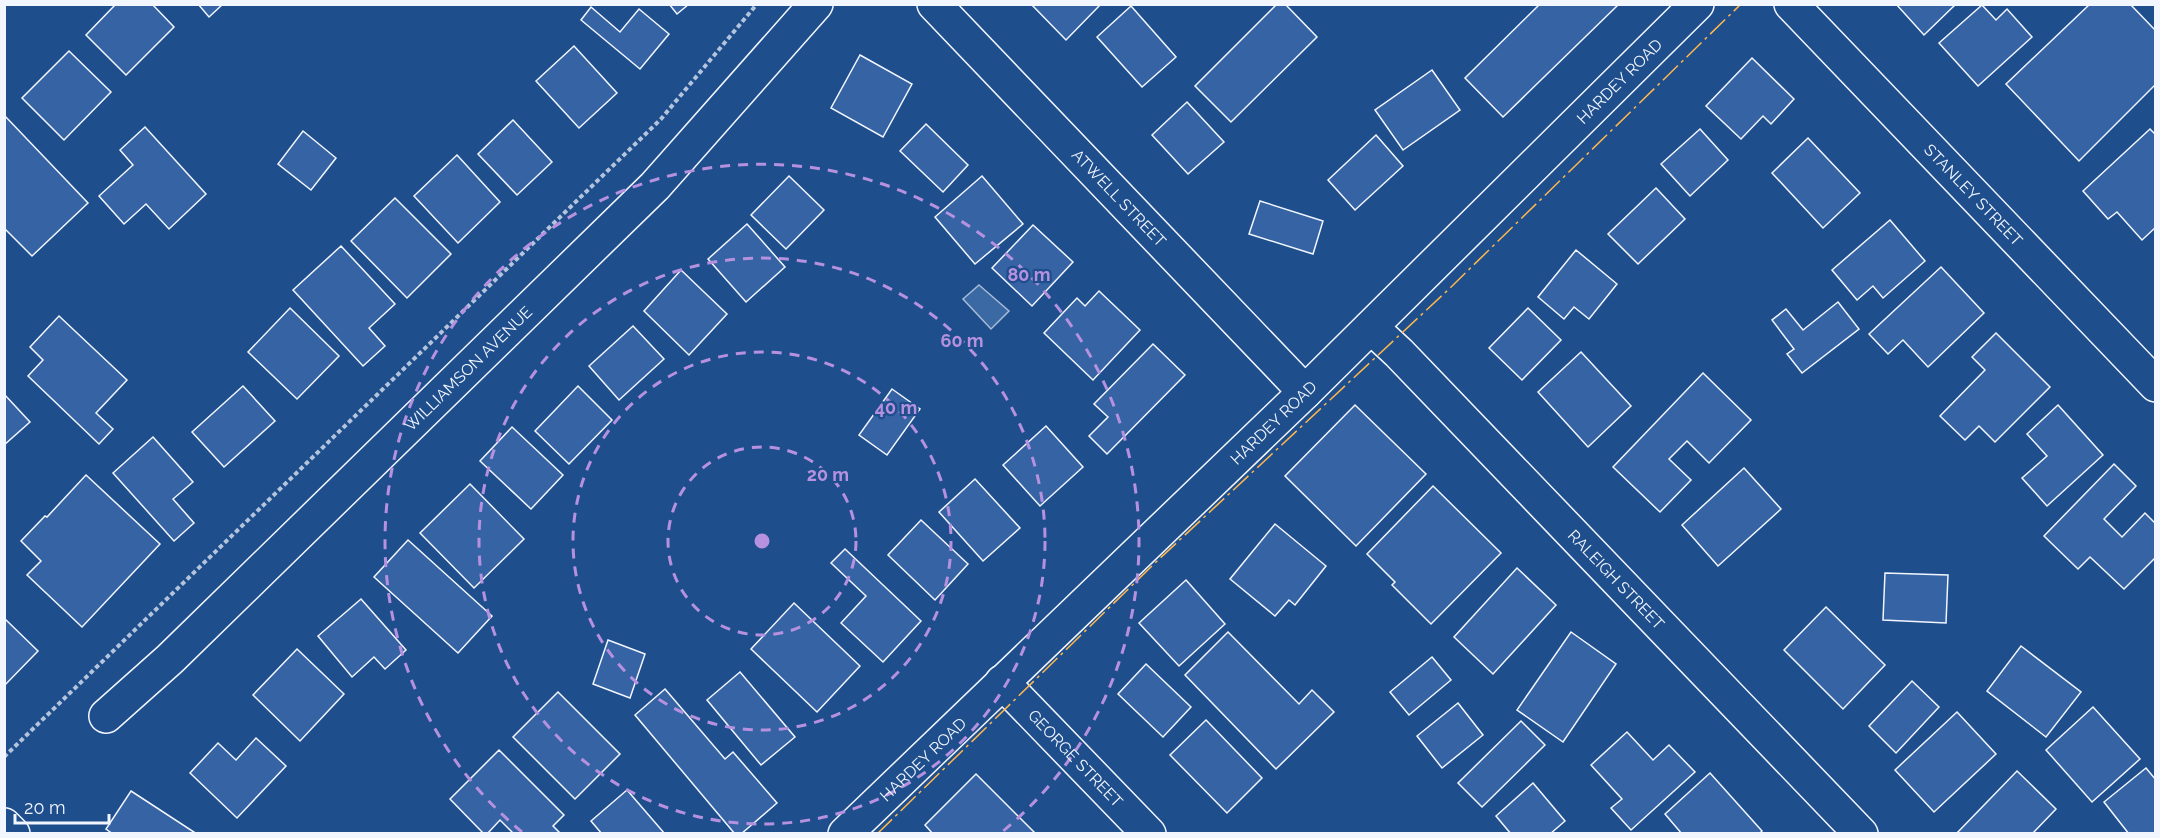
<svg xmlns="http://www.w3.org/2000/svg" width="2160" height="838" font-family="Raleway,sans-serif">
  <rect width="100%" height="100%" fill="#1f4e8c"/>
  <path fill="#3b69a3" stroke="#a8bbd7" stroke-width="1.5" d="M979,285l30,26 -18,18 -28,-30z"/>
  <g fill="#3563a3" stroke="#f2f6ff" stroke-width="1.5">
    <path d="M116,4h36l22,23 -48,48 -40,-40z"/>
    <path d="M198,4h25l-14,13z"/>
    <path d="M669,4h20l-12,10z"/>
    <path d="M1031,4h70l-35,36z"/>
    <path d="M1277,4h8l32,33 -86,85 -36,-36z"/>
    <path d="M1540,4l78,1 -115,112 -38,-39z"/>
    <path d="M1896,4h60l-32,31z"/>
    <path d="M2090,4h40l26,27v53l-77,77 -73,-77z"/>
    <path d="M1982,5l14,15 11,-11 25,28 -54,49 -39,-43z"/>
    <path d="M1131,6l45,51 -34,30 -45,-50z"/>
    <path d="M591,7l29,25 19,-23 30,25 -29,35 -59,-49z"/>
    <path d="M574,46l43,47 -38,35 -43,-47z"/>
    <path d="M69,51l42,41 -47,48 -42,-42z"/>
    <path d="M860,55l52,29 -29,53 -52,-29z"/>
    <path d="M1752,58l42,41 -23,25 -8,-8 -22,23 -35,-33z"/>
    <path d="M1432,70l28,40 -57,40 -28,-40z"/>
    <path d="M1187,102l37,40 -36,32 -36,-39z"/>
    <path d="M4,115l84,88 -56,53 -28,-28z"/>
    <path d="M513,120l39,42 -35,33 -39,-41z"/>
    <path d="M926,124l42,41 -25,27 -43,-41z"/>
    <path d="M145,127l61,67 -37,35 -23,-25 -22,20 -25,-28 34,-31 -13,-15z"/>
    <path d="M1700,129l28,31 -38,36 -29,-32z"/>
    <path d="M2150,129l6,6v92l-14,13 -25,-28 -9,7 -25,-28z"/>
    <path d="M303,131l33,27 -25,32 -33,-26z"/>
    <path d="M1376,135l27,31 -48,44 -27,-30z"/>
    <path d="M1808,138l52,55 -37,35 -51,-55z"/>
    <path d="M457,155l43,47 -42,41 -44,-47z"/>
    <path d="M789,176l35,34 -38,39 -35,-34z"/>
    <path d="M982,176l41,48 -48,40 -40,-47z"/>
    <path d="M1656,188l29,31 -47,45 -30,-30z"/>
    <path d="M395,198l56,56 -44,44 -56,-57z"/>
    <path d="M1260,201l63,20 -10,33 -64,-20z"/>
    <path d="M1890,220l35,41 -42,37 -10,-12 -16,14 -25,-30z"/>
    <path d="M747,224l38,43 -39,35 -38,-43z"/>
    <path d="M1033,225l40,37 -41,44 -40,-38z"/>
    <path d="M341,246l54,58 -26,24 16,18 -22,20 -70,-76z"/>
    <path d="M1576,250l41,34 -28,35 -15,-12 -10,12 -26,-22z"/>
    <path d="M1941,267l43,46 -56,54 -25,-27 -15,14 -19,-20z"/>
    <path d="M681,270l46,44 -38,41 -45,-44z"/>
    <path d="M1099,291l41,39 -47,50 -49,-47 33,-35 8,8z"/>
    <path d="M1838,302l21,27 -57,44 -15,-19 7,-5 -22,-29 14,-11 17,21z"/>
    <path d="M290,308l49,48 -42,43 -49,-47z"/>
    <path d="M1528,308l33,32 -39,40 -33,-32z"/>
    <path d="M59,316l68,64 -31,33 17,16 -14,15 -71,-68 15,-16 -13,-13z"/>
    <path d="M633,326l31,33 -45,41 -30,-34z"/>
    <path d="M1996,333l54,54 -55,55 -16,-16 -14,14 -25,-24 45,-46 -13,-13z"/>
    <path d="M1153,344l32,31 -78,79 -18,-18 19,-19 -14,-13z"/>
    <path d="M1581,352l50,54 -43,41 -50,-55z"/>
    <path d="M1703,373l48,47 -42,43 -22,-22 -18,18 22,21 -31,32 -47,-45z"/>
    <path d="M243,386l32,35 -51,46 -32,-35z"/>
    <path d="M578,386l34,34 -43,44 -34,-33z"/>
    <path d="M892,389l28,20 -33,46 -28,-20z"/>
    <path d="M4,394l26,28 -26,23z"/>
    <path d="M1355,405l71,69 -70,72 -71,-70z"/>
    <path d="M2058,405l45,50 -56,51 -25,-28 25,-22 -20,-22z"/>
    <path d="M1046,426l37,41 -43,39 -37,-41z"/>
    <path d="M512,427l51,48 -32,34 -51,-48z"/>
    <path d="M153,437l40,45 -20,17 21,24 -20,18 -61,-68z"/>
    <path d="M2114,464l22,22 -32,33 18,18 23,-24 11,11v33l-32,32 -34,-32 -12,12 -34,-33z"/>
    <path d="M1744,468l37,41 -63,57 -36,-41z"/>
    <path d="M86,475l74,69 -78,83 -55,-52 14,-14 -20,-20 24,-25 2,1z"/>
    <path d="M975,479l45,49 -37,33 -44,-49z"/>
    <path d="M470,484l54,55 -50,49 -54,-55z"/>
    <path d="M1433,486l68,67 -70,71 -39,-39 3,-3 -28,-28z"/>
    <path d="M921,520l47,44 -33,36 -47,-45z"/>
    <path d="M1275,524l51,42 -31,39 -6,-5 -14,16 -45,-37z"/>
    <path d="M408,540l84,76 -34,37 -84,-76z"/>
    <path d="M845,549l76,72 -38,41 -42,-39 25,-27 -35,-33z"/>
    <path d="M1517,568l39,37 -63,69 -39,-37z"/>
    <path d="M1885,573l63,2 -2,48 -63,-3z"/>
    <path d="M1186,580l39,44 -46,42 -40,-43z"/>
    <path d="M361,599l45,51 -21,19 -11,-12 -22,20 -34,-41z"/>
    <path d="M794,603l66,63 -43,46 -66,-63z"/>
    <path d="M1826,607l59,58 -42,44 -59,-59z"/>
    <path d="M4,618l34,33 -34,35z"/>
    <path d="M1228,632l71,72 13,-14 22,22 -58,57 -91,-94z"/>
    <path d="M1571,632l45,32 -53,78 -46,-32z"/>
    <path d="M608,640l37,14 -15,44 -37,-14z"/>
    <path d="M2021,646l60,46 -35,45 -59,-46z"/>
    <path d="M297,649l47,45 -44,47 -47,-46z"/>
    <path d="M1432,657l19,23 -42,35 -19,-23z"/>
    <path d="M1146,664l45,43 -28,30 -45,-43z"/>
    <path d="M740,672l55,65 -34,28 -54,-65z"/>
    <path d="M1912,681l27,26 -43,46 -27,-27z"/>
    <path d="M665,689l60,70 8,-7 44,51 -36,31h-6l-100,-119z"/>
    <path d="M558,692l62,62 -45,45 -62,-62z"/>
    <path d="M1458,703l25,32 -41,33 -25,-32z"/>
    <path d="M2093,707l47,52 -48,43 -46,-52z"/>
    <path d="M1957,712l39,42 -62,58 -39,-42z"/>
    <path d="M1206,720l56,58 -35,35 -57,-58z"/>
    <path d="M1521,721l24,24 -63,62 -24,-24z"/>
    <path d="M1627,732l26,28 16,-15 26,27 -64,58 -20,-22 11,-9 -31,-34z"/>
    <path d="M256,738l30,28 -49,52 -47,-45 28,-30 18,17z"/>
    <path d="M499,750l65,65 -11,11 8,8h-47l-14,-14 -13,14h-3l-34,-35z"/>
    <path d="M2146,768l10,12v54h-27l-25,-32z"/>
    <path d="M2017,771l39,38 -24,25h-76z"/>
    <path d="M1710,773l52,58 -3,3h-77l-17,-20z"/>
    <path d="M976,774l60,60h-103l-8,-9z"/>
    <path d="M1533,783l32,38 -15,13h-39l-15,-18z"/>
    <path d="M627,790l38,44h-63l-11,-13z"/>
    <path d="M131,791l66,43h-84l-7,-5z"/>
  </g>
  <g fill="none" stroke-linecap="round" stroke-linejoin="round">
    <g stroke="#f2f6ff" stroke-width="36">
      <g id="minor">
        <path id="s1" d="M934,4l371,388"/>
        <path id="s2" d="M1791,4l365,381"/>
        <path id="s3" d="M1371,327l28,26 462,481"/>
        <path id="s4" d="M1002,682l147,152"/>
        <path id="s5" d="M106,716l64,-57 485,-473 161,-182"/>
        <path d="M4,825l9,9"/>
      </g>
    </g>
    <g stroke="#f2f6ff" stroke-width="36">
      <g id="major">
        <path id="s6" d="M845,834l460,-442 392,-388"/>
      </g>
    </g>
    <path stroke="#b3c4dc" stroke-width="4" stroke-dasharray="4.5 3" stroke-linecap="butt" d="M4,757l657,-638 96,-115"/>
    <use href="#minor" stroke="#1f4e8c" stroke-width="33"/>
    <use href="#major" stroke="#1f4e8c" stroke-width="33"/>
    <path stroke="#ffb74d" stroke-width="1.5" stroke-dasharray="21 4.5 3 4.5" stroke-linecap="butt" d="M877,834l279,-272 293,-273 292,-285"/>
  </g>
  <g fill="none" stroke="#b691df" stroke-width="3" stroke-dasharray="10 8">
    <circle cx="762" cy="541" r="94"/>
    <circle cx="762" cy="541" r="189"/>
    <circle cx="762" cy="541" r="283"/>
    <path d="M522 832A377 377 0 1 1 1002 832"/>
  </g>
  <g text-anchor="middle" stroke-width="4.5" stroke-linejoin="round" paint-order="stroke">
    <g font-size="16" fill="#f2f6ff" stroke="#1f4e8c">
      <text dy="6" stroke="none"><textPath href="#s6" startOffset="1080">HARDEY ROAD</textPath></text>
      <text dy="6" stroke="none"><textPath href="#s2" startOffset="264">STANLEY STREET</textPath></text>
      <text dy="6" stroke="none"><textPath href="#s1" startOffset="268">ATWELL STREET</textPath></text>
      <text dy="6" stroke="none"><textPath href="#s5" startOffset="502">WILLIAMSON AVENUE</textPath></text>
      <text dy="6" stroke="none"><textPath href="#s6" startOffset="594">HARDEY ROAD</textPath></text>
      <text dy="6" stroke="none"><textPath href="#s3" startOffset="352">RALEIGH STREET</textPath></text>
      <text dy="6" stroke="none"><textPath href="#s4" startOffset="106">GEORGE STREET</textPath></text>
      <text dy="6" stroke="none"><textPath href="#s6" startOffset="108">HARDEY ROAD</textPath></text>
    </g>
  </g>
  <circle cx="762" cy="541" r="9" fill="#b691df" stroke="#1f4e8c" stroke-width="3"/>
  <g font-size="18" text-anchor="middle" font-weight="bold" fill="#b691df" stroke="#1f4e8c" stroke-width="4.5" stroke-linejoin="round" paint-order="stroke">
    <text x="1029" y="281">80 m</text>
    <text x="962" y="347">60 m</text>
    <text x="896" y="414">40 m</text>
    <text x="828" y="481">20 m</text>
  </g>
  <rect width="2160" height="838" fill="none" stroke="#f2f6ff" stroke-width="12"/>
  <path d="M15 814v9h94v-9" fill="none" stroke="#f2f6ff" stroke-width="3"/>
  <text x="24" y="814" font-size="18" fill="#f2f6ff" stroke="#1f4e8c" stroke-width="4.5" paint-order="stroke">20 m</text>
</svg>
